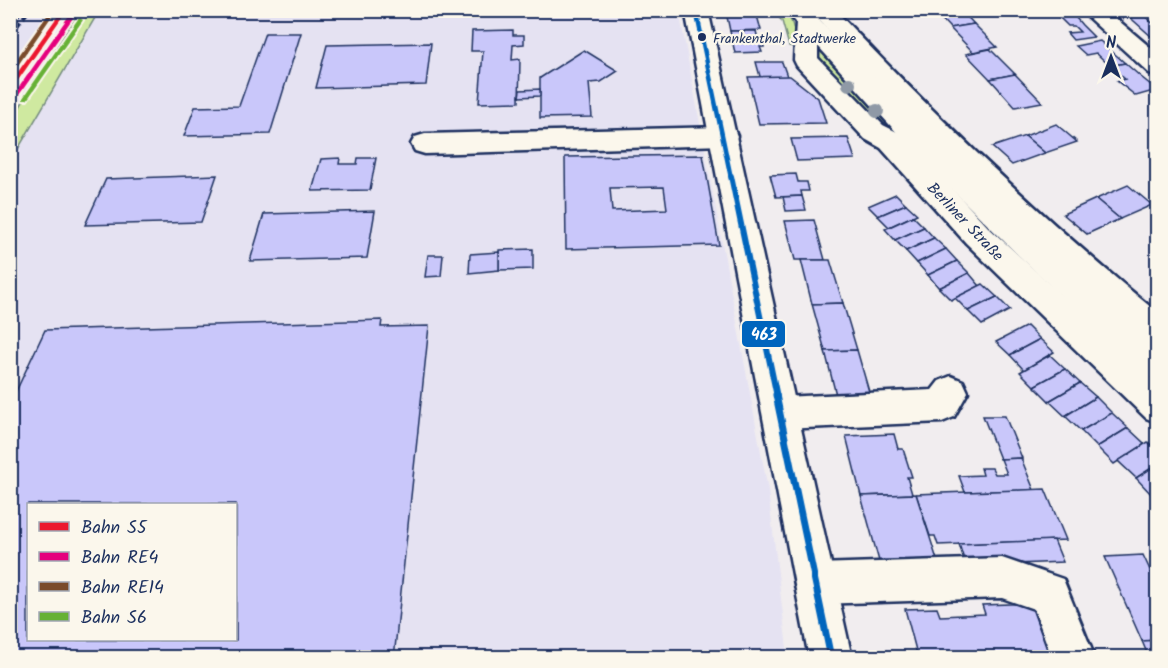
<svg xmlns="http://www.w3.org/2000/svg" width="1168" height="668" font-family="Kalam,sans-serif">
  <rect width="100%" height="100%" fill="#f1edef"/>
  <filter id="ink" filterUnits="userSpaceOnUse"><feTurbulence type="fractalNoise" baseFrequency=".0167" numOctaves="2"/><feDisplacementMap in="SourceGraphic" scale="12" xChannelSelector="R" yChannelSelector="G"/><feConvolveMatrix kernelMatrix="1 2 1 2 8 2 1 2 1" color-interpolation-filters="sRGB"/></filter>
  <g filter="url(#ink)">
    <g fill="#e5e2f2" fill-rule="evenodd">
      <path d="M11,11h68l-68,110z"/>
      <path d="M99,11h580l89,479 20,167 -777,1v-497zM28,504h208v136h-208z"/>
    </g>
    <g fill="#cfe9a0" stroke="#758c7f" stroke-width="1.5">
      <path d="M79,11h20l-88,150v-40z"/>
      <path d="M773,11h12c9,11 10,22 10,36l-6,-1 -7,-25z"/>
      <path d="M818,50l6,3 162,165 171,162v11l-101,-92 -242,-242 -1,-5z"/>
    </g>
    <g fill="#c9c7fa" stroke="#1b2f5e" stroke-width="1.5" fill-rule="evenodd">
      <path d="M10,10h13l-13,17z"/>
      <path d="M933,10h28l13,14 -24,4z"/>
      <path d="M1139,11l19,17v8l-6,1 -27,-24z"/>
      <path d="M726,12h30l5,18 -31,1z"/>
      <path d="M1071,12l11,13 12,12 -21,3 -6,-7 13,-1 -6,-6h-6l-12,-12z"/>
      <path d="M974,24l23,23 -24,5 -23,-24z"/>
      <path d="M513,30v5h11v9l-11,1 -1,15 8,-1 -1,43 -40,1 4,-52h-12l1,-20z"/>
      <path d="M730,31h26l2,8h4l2,8h-4l2,5 -27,1z"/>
      <path d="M265,33h36l-31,101 -86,2 11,-29 44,-1z"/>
      <path d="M1100,41l25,22 -15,3 -14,-13 -10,2 -10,-9z"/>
      <path d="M431,43l-5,42 -110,3 11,-43z"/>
      <path d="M990,49l25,25 -25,5 -24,-25z"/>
      <path d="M584,50l34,21 -17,11 -12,1 3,34 -52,1v-40z"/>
      <path d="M756,62h26l6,17 -27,1z"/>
      <path d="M1125,63l16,14 16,13 -21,6 -19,-15 8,-2 -15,-13z"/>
      <path d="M1015,74l27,28 -27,5 -25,-28z"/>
      <path d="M787,76h3l28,22 8,25 -67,1 -11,-47z"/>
      <path d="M540,89v7l-21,1 1,-7z"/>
      <path d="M1056,124l21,18 -32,11 -20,-17z"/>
      <path d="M1025,136l20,17 -33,12 -20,-18z"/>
      <path d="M848,138l7,21 -58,2 -6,-22z"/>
      <path d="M703,155l16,90 -153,4 -1,-92zM664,187l3,22 -55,2 -2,-23z"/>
      <path d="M340,158l-1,6h18l1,-6h18l-6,32 -58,1 9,-32z"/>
      <path d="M796,174l2,8h9l2,9h-8l1,5 -26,1 -6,-22z"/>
      <path d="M217,175l-16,47 -116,3 21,-46z"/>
      <path d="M1128,185l24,20 -32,14 -24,-20z"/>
      <path d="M896,194l10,10 -28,12 -10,-10z"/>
      <path d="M802,196l4,14 -20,1 -3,-14z"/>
      <path d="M1096,199l24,20 -33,15 -24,-20z"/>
      <path d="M906,204l11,10 -28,13 -11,-11z"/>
      <path d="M375,211l-8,47 -117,3 14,-47z"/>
      <path d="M913,216l11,11 -29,13 -10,-11z"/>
      <path d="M814,220l11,40h-30l-10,-39z"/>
      <path d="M924,227l10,11 -28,13 -11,-11z"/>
      <path d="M934,238l12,11 -29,14 -11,-12z"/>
      <path d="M533,249v20l-34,1v-20z"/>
      <path d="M946,249l11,12 -29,14 -11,-12z"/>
      <path d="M499,252v18l-30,3 1,-19z"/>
      <path d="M428,255h15l-2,21 -16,1z"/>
      <path d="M801,260h29l13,43 -31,1z"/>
      <path d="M957,261l12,12 -30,15 -11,-13z"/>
      <path d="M969,273l11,13 -29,14 -12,-12z"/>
      <path d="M983,284l14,13 -29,14 -13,-13z"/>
      <path d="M997,297l13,13 -28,15 -14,-14z"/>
      <path d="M843,303l14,47 -32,1 -13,-47z"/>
      <path d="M382,320l-1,7 48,-1 -35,332h-384v-254l35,-74zM28,504h208v136h-208z"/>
      <path d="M1027,326l13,13 -30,16 -14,-13z"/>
      <path d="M1040,339l14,13 -30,18 -14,-15z"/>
      <path d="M857,350l15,52 -34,1 -13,-52z"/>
      <path d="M1050,355l15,14 -31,17 -14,-14z"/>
      <path d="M1065,369l15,14 -31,18 -15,-15z"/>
      <path d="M1080,383l16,14 -31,19 -16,-15z"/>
      <path d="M1096,397l16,16 -31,18 -16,-15z"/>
      <path d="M1112,413l16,15 -31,19 -16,-16z"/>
      <path d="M983,416h22l17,42 -22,1z"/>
      <path d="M1128,428l17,16 -31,20 -17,-17z"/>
      <path d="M894,434l4,15h5l9,28h-5l5,17 -51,2 -15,-60z"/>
      <path d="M1148,442l10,9v13l-22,14 -18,-17z"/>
      <path d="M1021,458l13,32 -69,2 -6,-16 24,-1 -2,-7h11l3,6h12l-6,-15z"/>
      <path d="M1158,464v29l-5,3 -17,-18z"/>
      <path d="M1045,489l21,51 -128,5 -3,-9h-5l-14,-42z"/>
      <path d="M916,494l24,75 -58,3 -21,-76z"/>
      <path d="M1054,540l9,22 -97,4 -7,-22z"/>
      <path d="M1143,555l15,32v53l-16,1 -37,-84z"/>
      <path d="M1036,603l20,55h-138l-13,-49 32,-1 3,8 45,-2 -3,-9z"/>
      <path d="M1158,640v18h-9l-7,-17z"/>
    </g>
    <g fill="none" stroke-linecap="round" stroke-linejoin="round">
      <g stroke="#1b2f5e" stroke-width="5">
        <g id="minor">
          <path d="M811,10h24c102,108 208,209 323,303v34l-12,-4c-116,-101 -225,-209 -328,-324v39l65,67 18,9 87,93 170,157v39l-12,-5 -180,-175 -85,-95 -16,-9 -68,-73 -3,-6 2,-38 4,-5 8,-2 8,2z"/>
          <path d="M1080,10h26l52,44v21l-9,-2z"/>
          <path d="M724,127l10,2 3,7 -3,7 -10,2 -299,9 -10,-3 -4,-7 4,-7 10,-3z"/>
          <path d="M951,376l12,5 5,11 -14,25 -12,5 -160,7 -13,-4 -5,-12 5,-12 13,-4 150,-7 7,-9z"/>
          <path d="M1002,558l61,21 32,79h-43l-18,-49 -32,-11 -185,6 -14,-6 -6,-14 6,-14 14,-6z"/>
        </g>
      </g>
      <g stroke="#1b2f5e" stroke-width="5">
        <g id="major">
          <path d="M685,10h23l144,648h-43z"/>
          <path d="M785,10h24l131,134 97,92 121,107v37l-12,-4 -131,-124 -95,-94z"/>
        </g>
      </g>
      <use href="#minor" fill="#fbf7ec" fill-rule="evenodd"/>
      <use href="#major" fill="#fbf7ec" fill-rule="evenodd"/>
      <path stroke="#1b2f5e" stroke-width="4" stroke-dasharray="7 4" stroke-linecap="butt" d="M10,35l19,-25"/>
      <g stroke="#fbf7ec" stroke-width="8">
        <path id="bus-1-far2" d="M696,10l35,168"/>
      </g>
      <g stroke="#fbf7ec" stroke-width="10">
        <path id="bus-1-far1" d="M731,176l46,221"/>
      </g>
      <g stroke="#fbf7ec" stroke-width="11">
        <path id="bus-1" d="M776,395l55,263"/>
      </g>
      <use href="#bus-1-far2" stroke="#0065bd" stroke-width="4.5"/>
      <use href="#bus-1-far1" stroke="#0065bd" stroke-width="6"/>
      <use href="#bus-1" stroke="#0065bd" stroke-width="7"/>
      <g stroke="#fbf7ec" stroke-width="4">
        <path id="rail-1" d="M62,10h5l-55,79 -2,1v-7z"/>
      </g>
      <g stroke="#fbf7ec" stroke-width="4">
        <path id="rail-2" d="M72,13l3,2 -56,80h-4v-2l55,-79z"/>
      </g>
      <g stroke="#fbf7ec" stroke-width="4">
        <path id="rail-3" d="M51,10h5l-44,64 -2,1v-7z"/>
      </g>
      <g stroke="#fbf7ec" stroke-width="4">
        <path id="rail-4" d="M80,18l3,2 -56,80h-4v-2l55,-79z"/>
      </g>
      <use href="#rail-1" fill="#ec192e" fill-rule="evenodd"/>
      <use href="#rail-2" fill="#e5007d" fill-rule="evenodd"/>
      <use href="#rail-3" fill="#7a4b2a" fill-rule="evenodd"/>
      <use href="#rail-4" fill="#66b134" fill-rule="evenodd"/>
    </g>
    <g fill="#8f99a6">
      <circle cx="849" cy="84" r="7"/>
      <circle cx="877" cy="111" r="7"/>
    </g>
  </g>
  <circle fill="#1b2f5e" stroke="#fbf7ec" stroke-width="2" cx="702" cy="37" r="5"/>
  <g text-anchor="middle" stroke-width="4.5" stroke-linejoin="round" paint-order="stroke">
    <g font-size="14" fill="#1b2f5e" stroke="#fbf7ec" text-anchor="start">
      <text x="713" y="43">Frankenthal, Stadtwerke</text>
    </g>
    <g font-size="16" fill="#1b2f5e" stroke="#fbf7ec">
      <text transform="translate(966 221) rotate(46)" y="6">Berliner Straße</text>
    </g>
  </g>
  <rect stroke="#fbf7ec" stroke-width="2" x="741" y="320" width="45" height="28" rx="6" fill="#0065bd"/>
  <g font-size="16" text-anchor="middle" font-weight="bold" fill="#fff">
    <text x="764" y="340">463</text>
  </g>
  <rect width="1168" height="668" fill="none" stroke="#fbf7ec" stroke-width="36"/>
  <rect x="18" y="18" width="1132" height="632" fill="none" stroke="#1b2f5e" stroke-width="2" filter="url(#ink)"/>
  <rect x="27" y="503" width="210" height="138" fill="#fbf7ec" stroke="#a1a7b3" stroke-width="1.5"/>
  <rect x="39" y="522" width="30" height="9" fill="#ec192e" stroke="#a1a7b3" stroke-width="1.5"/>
  <text x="81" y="533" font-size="18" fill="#1b2f5e">Bahn S5</text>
  <rect x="39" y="552" width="30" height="9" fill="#e5007d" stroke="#a1a7b3" stroke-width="1.5"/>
  <text x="81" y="563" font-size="18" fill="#1b2f5e">Bahn RE4</text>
  <rect x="39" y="582" width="30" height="9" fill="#7a4b2a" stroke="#a1a7b3" stroke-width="1.5"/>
  <text x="81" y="593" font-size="18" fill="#1b2f5e">Bahn RE14</text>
  <rect x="39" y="612" width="30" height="9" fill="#66b134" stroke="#a1a7b3" stroke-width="1.5"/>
  <text x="81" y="623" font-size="18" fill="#1b2f5e">Bahn S6</text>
  <g transform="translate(1111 57)" stroke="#fbf7ec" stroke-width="4.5" paint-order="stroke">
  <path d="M0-4.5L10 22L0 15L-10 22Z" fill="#1b2f5e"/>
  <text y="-9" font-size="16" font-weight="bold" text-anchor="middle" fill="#1b2f5e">N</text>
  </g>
</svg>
